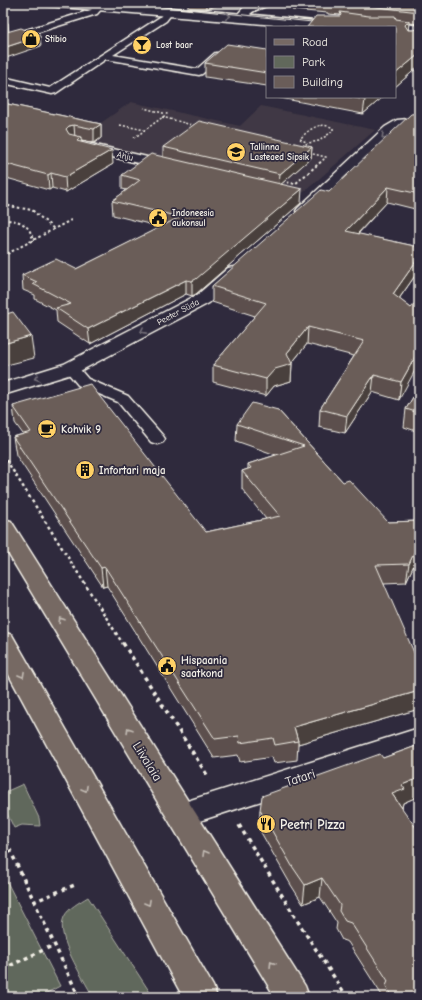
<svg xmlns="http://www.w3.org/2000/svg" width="422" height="1000" font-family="'Comic Neue',sans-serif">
  <rect width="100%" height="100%" fill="#2f2a3d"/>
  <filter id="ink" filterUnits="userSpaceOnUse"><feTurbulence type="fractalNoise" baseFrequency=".025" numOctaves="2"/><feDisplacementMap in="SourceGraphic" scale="8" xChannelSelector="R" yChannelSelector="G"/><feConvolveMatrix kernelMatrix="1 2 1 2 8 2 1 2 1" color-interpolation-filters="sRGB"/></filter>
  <g filter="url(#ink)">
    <path fill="#413945" d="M131,102l109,24 21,-20 114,24 -71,62 -229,-51z"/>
    <g fill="#61685b" stroke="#aaaca2">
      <path d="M23,784l16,34 1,8 -18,-1 -8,3 -11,-23v-12z"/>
      <path d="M3,874l57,112 -21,11h-36z"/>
      <path d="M88,897l65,100h-60c-10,-20 -38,-60 -29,-80 4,-9 16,-15 24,-20z"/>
    </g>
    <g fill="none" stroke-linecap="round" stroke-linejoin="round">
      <g stroke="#f4f1e8" stroke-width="3">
        <g id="service">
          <path d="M100,3l4,3 -7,8 -94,29v-6l88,-27 6,-6z"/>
          <path d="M169,9l4,3 -7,9 -53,34 84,14 18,-16h6l2,2 -2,2 -19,17 -3,1 -93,-16 -50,34 -4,1 -49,-11v-6l47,11 110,-71 6,-7z"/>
          <path d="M71,364l5,1 12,14 40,17 35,40 2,3 -2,3 -6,2 -6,-2 -33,-40 -40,-17 -14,-17 2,-3z"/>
        </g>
      </g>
      <g stroke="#f4f1e8" stroke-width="3">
        <g id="minor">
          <path d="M254,3h16c-5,6 -15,5 -20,11l3,4 -2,2h-8l-5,-6 6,-7z"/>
          <path d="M419,118v8l-14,1 -10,6 -85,81 -6,2 -6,-2 -2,-3 2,-3 87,-81 12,-7z"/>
          <path d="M83,142l94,22 2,3 -2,3 -5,1 -94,-22 -2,-3 2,-3z"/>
          <path d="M234,267l6,1 3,4 -34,31 -131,69 -75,23v-12l61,-19 133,-69 31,-27z"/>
          <path d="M419,728v22l-238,77 -10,-3 -4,-9 4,-9 10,-3z"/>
        </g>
      </g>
      <g stroke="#f4f1e8" stroke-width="3">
        <g id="secondary">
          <path d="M43,3c97,0 194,10 290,20l4,1 2,3h-40l-250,-21 -4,-1z"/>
          <path d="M379,20l40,6v8l-24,-4v-3l-20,-1 -2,-2 2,-2z"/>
        </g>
      </g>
      <g stroke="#f4f1e8" stroke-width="3">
        <g id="primary">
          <path d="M3,519l8,2 294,465 4,11h-34l-272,-452z"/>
          <path d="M3,632l9,3 201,351 4,11h-34l-180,-333z"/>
        </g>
      </g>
      <g stroke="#f4f1e8" stroke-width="1.5" stroke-dasharray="2 2" stroke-linecap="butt">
        <path d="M415,101l4,-4"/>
        <path d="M162,117l34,9"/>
        <path d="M120,125l25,5"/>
        <path d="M134,138l33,-24 -23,-6"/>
        <path d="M302,146l6,-3 11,-2 14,-10v-3c-13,-7 -24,1 -33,11l6,3"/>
        <path d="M309,153l17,4 -4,4"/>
      </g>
      <g stroke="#f4f1e8" stroke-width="2" stroke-dasharray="2.5 2.5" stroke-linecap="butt">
        <path d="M282,181l13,3 28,-24"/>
        <path d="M3,205l29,5 22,19"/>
        <path d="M3,221c15,-3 28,4 30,20"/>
        <path d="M3,256l68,-36"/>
      </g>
      <path stroke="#f4f1e8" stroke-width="2.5" stroke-dasharray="3 3" stroke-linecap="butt" d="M3,455l120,189"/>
      <g stroke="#f4f1e8" stroke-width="3.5" stroke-dasharray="4 4" stroke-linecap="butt">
        <path d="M123,643l86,135"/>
        <path d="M239,825l61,100 47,72"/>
        <path d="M3,835l76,162"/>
        <path d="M33,902l42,-17"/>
        <path d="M3,969l51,-24"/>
      </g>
      <use href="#service" fill="#2f2a3d" fill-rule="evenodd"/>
      <use href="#minor" fill="#2f2a3d" fill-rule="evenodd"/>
      <use href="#secondary" fill="#2f2a3d" fill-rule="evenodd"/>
      <use href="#primary" fill="#766964" fill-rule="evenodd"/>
      <path stroke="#f4f1e8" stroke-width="1" d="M127,3l195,20"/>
    </g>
    <g fill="#5b504d" stroke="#f4f1e8">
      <path d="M188,3h37l-19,6 -18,-1z"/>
      <path d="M292,3h127v21l-10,-1 -1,7h5l6,-2v38l-24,21v-60l-55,-11v-1l-12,-1v-1l-36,-3z"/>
      <path d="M267,50v36l-62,-9v-14z"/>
      <path d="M275,97h108l-20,17z"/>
      <path d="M3,103l98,21v14l-7,5 -12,-3v2l31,22 -47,28 -14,-4 -3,2 -46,-13z"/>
      <path d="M419,113v97l-32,-8 -29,32 61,13v23l-20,29 12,9 -12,92 -27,-8 -27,41 -26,-6 1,-18 34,-53 -47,-12 -15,19 -1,18 -17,5 -8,10 -53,-14v-17l42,-49 -43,-14v-16l117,-94z"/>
      <path d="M163,147h149l-1,11 -30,26 20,19 -105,91 -4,2 -6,-2 -96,50 -33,-22 -1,-12 -21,-11v-4l-12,-5 -1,-15 54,-6 85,-42 -48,-12 -1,-14 15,-11 -5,-1v-14l41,-18z"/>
      <path d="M419,387v45l-15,-5 2,-18z"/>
      <path d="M13,406l193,126 60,-13 -24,-30v-18l6,-2v-5l28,-9 -40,-14 1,-17 41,-14 65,72 45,40 31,-1v33l-13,28 -22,1 35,126 -121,35 -1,16 -23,3 -2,-6 -32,5 -2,-7 -24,3 -107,-172 -4,1 -87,-132 -3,-18 10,-3 -8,-11z"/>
      <path d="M419,745v51l-16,7 -1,5 17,189h-36l-35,-55 -6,-2 -6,-11 1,-6 -17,-26 -17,7 -12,-19 -32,-56 1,-19 123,-52z"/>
    </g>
    <g fill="#4a413e" stroke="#f4f1e8">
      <path d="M206,3h19l-19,6z"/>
      <path d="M409,21l-1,13 -3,-9z"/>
      <path d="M8,23l1,11 -6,2v-11z"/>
      <path d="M40,36l1,10 -38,13v-11z"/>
      <path d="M419,54v12l-24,21v-13z"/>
      <path d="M368,97h15l-20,17 2,-14z"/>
      <path d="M101,124v14l-7,5v-14z"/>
      <path d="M74,125l1,14 -5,1 -4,-11 3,-3z"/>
      <path d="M81,137l1,14 -5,-10z"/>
      <path d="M312,147l-1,11 -32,28 1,-12z"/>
      <path d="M112,150l1,14 -47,28 -1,-15z"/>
      <path d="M51,173l1,15 -3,2 -1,-15z"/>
      <path d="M388,187l-1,15 -42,45 1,-16z"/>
      <path d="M302,189l-1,14 -105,91 -4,2v-15z"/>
      <path d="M419,257v13l-28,40 2,-16z"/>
      <path d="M186,280v14l-96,50 -2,-15z"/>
      <path d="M308,327l-1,17 -16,20h1l-1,17 -17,5 -8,10v-17z"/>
      <path d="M31,336l3,22 -31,8v-22z"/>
      <path d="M419,350v13l-20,37 2,-18z"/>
      <path d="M374,375l-2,17 -27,41 2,-17z"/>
      <path d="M419,542v12l-13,28 3,-18z"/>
      <path d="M105,567l2,19 -4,1 -2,-19z"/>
      <path d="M419,691v18l-121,35v-3l-4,-14z"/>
      <path d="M419,778v18l-16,7 -1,5 -10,-14 10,-9z"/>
      <path d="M322,878l-2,19 -17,7 2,-19z"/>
    </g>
    <g fill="#6a5d59" stroke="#f4f1e8">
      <path d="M343,3h76v9z"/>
      <path d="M340,12l29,4h26l1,3 13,2 -4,4 3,5h5l6,-2v26l-24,20v-47h-88l9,-11h24l1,-1z"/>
      <path d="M3,21l5,2 -5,2z"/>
      <path d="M21,28l19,8 -37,12v-15z"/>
      <path d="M227,44l40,6v23l-62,-10z"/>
      <path d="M350,97h18l-3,3z"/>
      <path d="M3,103l98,21 -7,5 -20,-4 -5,1 -3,3 3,5 12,3 -4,4 35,9 -47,27 -14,-4 -3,2 -45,-12z"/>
      <path d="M419,113v81l-31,-7 -42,44 73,16v10l-26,37 18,14 8,-9v51l-18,32 -27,-7 -27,41 -27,-7 44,-68 -56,-14 -21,26 5,11 -17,5 -9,10 -53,-14 53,-62 -54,-17 109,-96 8,2 82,-78z"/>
      <path d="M199,121l113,26 -32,27 -117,-27z"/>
      <path d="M151,154l151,35 -106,90 -4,2 -6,-1 -98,49 -32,-21 15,-4 -38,-20 4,-2 -15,-7 34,-16 20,10 104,-52 -68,-16 28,-21 -18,-5z"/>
      <path d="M13,312l18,24 -28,8v-29z"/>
      <path d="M90,384l116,148 74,-16 -38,-45 9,-3 -3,-4 56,-18 -67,-22 15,-21 26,7 65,72 6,-2 39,42 31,-1v21l-10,22 -33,1 43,99v27l-125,36 4,14 -23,4 -2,-7 -33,5 -1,-7 -24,3 -110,-172 -4,1 -88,-131 18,-5 -18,-26z"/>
      <path d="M419,387v26l-13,-4z"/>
      <path d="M419,745v33l-17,7 3,4 -13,5 27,38v165h-27l-6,-11 2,-5 -37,-58 -6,-2 -6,-10 1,-6 -18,-27 -17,7 -13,-19 -32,-56 2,-14 118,-42 3,4z"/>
    </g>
    <defs><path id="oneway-chevron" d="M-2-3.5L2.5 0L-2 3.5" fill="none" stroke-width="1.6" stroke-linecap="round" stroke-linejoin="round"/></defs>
    <g stroke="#747079">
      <use href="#oneway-chevron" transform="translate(228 16) rotate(4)"/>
      <use href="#oneway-chevron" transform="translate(384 136) rotate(137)"/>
      <use href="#oneway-chevron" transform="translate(143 331) rotate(152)"/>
      <use href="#oneway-chevron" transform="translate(37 378) rotate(163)"/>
    </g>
    <g stroke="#c2bbb3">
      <use href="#oneway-chevron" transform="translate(61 620) rotate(-122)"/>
      <use href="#oneway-chevron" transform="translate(22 675) rotate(61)"/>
      <use href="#oneway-chevron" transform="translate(129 730) rotate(-122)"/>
      <use href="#oneway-chevron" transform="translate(85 789) rotate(61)"/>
      <use href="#oneway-chevron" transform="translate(205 853) rotate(-120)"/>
      <use href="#oneway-chevron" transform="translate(148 903) rotate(61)"/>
      <use href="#oneway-chevron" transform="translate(272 964) rotate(-122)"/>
    </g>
  </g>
  <defs>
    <g id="shop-disc" transform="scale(1)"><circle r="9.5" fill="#ffd166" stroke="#2f2a3d"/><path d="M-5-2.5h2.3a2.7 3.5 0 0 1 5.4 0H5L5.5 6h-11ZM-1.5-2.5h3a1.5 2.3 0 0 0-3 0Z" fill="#111"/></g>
    <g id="bar-disc" transform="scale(1)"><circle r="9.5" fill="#ffd166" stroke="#2f2a3d"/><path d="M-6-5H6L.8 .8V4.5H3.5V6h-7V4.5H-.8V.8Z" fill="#111"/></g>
    <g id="school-disc" transform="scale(1)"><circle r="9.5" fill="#ffd166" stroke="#2f2a3d"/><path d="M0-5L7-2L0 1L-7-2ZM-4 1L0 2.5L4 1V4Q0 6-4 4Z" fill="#111"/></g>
    <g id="civic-disc" transform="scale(1)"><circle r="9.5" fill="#ffd166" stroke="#2f2a3d"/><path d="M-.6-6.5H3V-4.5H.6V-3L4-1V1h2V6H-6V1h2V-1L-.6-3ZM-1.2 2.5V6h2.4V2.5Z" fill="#111"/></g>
    <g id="cafe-disc" transform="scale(1)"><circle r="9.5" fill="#ffd166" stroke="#2f2a3d"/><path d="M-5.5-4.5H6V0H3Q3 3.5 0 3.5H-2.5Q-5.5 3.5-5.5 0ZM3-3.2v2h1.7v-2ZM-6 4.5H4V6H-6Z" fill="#111"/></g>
    <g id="building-disc" transform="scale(1)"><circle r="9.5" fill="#ffd166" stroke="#2f2a3d"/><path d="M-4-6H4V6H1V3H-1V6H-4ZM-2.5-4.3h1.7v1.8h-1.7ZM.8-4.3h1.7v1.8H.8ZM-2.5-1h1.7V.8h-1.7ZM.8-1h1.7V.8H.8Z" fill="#111"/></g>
    <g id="restaurant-disc" transform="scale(1)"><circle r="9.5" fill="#ffd166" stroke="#2f2a3d"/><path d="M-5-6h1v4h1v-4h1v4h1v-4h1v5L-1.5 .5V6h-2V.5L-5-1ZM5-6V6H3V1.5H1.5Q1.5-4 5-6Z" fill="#111"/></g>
  </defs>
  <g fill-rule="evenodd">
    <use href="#shop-disc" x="31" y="39"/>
    <use href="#bar-disc" x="142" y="45"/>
    <use href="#school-disc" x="236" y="152"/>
    <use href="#civic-disc" x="158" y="218"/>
    <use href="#cafe-disc" x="47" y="429"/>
    <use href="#building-disc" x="85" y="470"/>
    <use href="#civic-disc" x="167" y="666"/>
    <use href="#restaurant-disc" x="266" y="824"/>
  </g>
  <g text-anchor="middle" stroke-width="3.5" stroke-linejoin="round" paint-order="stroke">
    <g font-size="9" font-weight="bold" fill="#f4f1e8" stroke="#2f2a3d" text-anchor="start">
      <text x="45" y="42">Stibio</text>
      <text x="156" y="48">Lost baar</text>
      <text x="250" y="150">Tallinna<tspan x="250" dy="10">Lasteaed Sipsik</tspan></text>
      <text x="172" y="216">Indoneesia<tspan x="172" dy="10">aukonsul</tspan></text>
    </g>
    <g font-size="9" fill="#f4f1e8" stroke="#2f2a3d">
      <text transform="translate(125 156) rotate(13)" y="3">Ahju</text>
      <text transform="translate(178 312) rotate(-28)" y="3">Peeter Süda</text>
    </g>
    <g font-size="11" font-weight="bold" fill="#f4f1e8" stroke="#2f2a3d" text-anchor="start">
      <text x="61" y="433">Kohvik 9</text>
      <text x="99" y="474">Infortari maja</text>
      <text x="181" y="664">Hispaania<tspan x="181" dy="13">saatkond</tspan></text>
    </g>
    <g font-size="13" fill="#f4f1e8" stroke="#2f2a3d">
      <text transform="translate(148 761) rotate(58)" y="5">Liivalaia</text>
      <text transform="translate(300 777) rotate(-18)" y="5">Tatari</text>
    </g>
    <g font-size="13" font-weight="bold" fill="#f4f1e8" stroke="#2f2a3d" text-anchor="start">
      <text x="280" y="829">Peetri Pizza</text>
    </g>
  </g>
  <rect width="422" height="1000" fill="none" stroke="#2f2a3d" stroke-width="16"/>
  <rect x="8" y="8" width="406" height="984" fill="none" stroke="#f4f1e8" stroke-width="1.5" filter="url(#ink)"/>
  <rect x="266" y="26" width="130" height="72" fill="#2f2a3d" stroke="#7e7a81"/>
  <rect x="274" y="39" width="20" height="6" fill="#766964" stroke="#7e7a81"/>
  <text x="302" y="46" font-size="12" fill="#f4f1e8">Road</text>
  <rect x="274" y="56" width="20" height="12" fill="#61685b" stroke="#7e7a81"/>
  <text x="302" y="66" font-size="12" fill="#f4f1e8">Park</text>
  <rect x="274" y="76" width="20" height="12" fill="#6a5d59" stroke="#7e7a81"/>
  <text x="302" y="86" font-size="12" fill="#f4f1e8">Building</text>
</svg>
